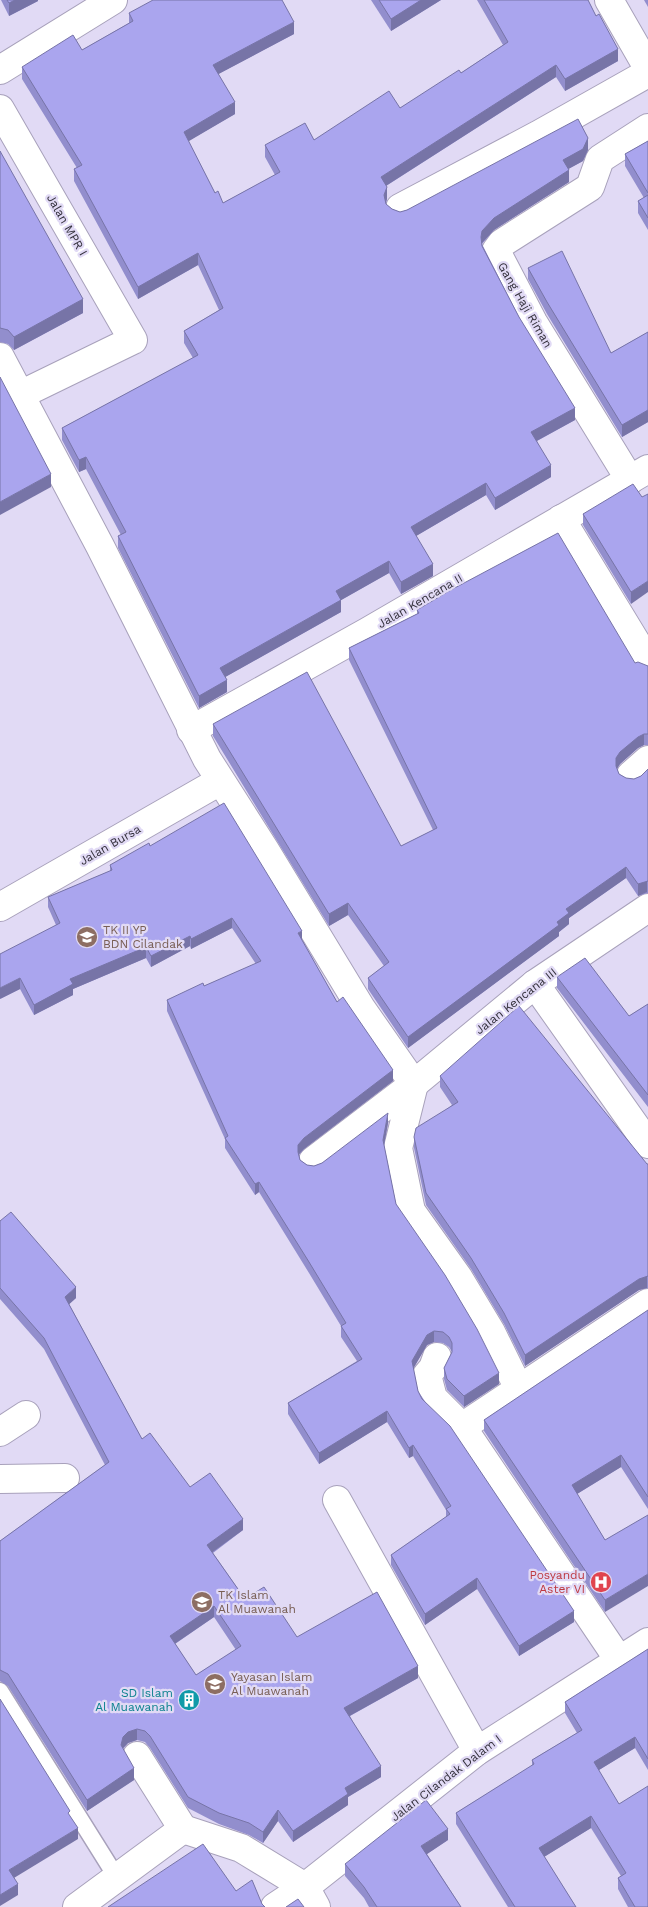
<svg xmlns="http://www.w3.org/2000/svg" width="648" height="1907" font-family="'Work Sans',sans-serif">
  <rect width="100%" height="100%" fill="#e1daf5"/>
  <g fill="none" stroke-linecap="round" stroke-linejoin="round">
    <g stroke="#a8a1bb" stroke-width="19">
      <path id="lane" d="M0,1691l117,187"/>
    </g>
    <g stroke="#a8a1bb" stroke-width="30">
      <g id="street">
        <path d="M609,0l39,68"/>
        <path d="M0,70l113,-70"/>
        <path d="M0,109l133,231 -113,55"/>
        <path d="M400,208l138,-73 110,-62"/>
        <path d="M0,357l100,189 107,213 58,91 96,158 53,76 -16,64 13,63 47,66 33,55 28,57"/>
        <path d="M630,480l-97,-158 -37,-71 6,-8 88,-56 10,-28 48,-31"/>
        <path d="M561,519l87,143"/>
        <path d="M191,730l176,-98 281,-163"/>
        <path d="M631,775l17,-15"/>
        <path d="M0,907l220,-126"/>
        <path d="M535,984l113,160"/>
        <path d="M313,1161l101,-77 121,-100 113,-76"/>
        <path d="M437,1357l-4,11 -6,7 6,23 29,29 157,233"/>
        <path d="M462,1427l186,-124"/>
        <path d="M0,1432l26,-17"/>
        <path d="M0,1479l65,-1"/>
        <path d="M337,1500l140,251"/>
        <path d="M137,1756l46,73"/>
        <path d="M183,1829l58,19 64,39 11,20"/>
        <path d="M77,1907l106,-78"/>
        <path d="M275,1907l30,-20 172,-136 171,-109"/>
      </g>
    </g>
    <use href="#lane" stroke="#fff" stroke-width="16"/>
    <use href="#street" stroke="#fff" stroke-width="28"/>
  </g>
  <g fill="#928ecd" fill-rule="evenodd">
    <path d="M1,0h37v1l-29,15z"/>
    <path d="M371,0h70l-50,31z"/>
    <path d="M477,0h111l30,61 -53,30 -9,-14 -170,109 1,13 -1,5 6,5 8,3 7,-2 181,-60 -5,11 -15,8 1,13 -75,48 -12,14 37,73 56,103 -38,21 14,36 -56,33 -9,-15 -70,41 17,40 -32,18 -12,-21 -48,27v12l-116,65 2,15 -28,16 -81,-160v-12l3,-1 -35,-66 -7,3 -17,-32v-12l131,-70 -9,-15v-12l35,-21 -21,-45 -60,34 -64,-118v-12l3,-1 -55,-89v-12l60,-17 47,-27v-10l165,21 -76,40 17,40 -47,27 27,52 8,10 52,-28 -10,-18v-12l49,-5 86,-32 61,-35 42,-28z"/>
    <path d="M644,0h4v7z"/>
    <path d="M648,141v89l-10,-17v-12l6,-3 -19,-32v-12z"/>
    <path d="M0,151l83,162 -69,37 -6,-6 -8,-2z"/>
    <path d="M528,268l83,85 37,-21v90l-26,15 -75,-123 -19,-35z"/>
    <path d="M642,497l-11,107 -48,-79v-11z"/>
    <path d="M417,610l231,56v79h-4l-6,3 -18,16 -3,5 2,5 7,4 8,1 7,-3 7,-7v124l-10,3 -12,-18 -57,40v6l-10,8v4l-151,112 -40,-59v-11l16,-12 -36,-51 -19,11 -116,-190v-12l188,122 32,-16 -84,-170v-12l68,-34z"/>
    <path d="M150,846l152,94 35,62 56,79 -89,68 -5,6 1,5 7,5 7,1 8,-3 66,-40 -4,22 12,59 103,180 -35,23 -17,-17 -3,-11v-11l8,-16 -3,-5 -6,-4 -9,-1 -7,3 -14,23 5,23 156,231 -55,34 -42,-67 -52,36 -34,-60v-10l55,-38v-7l-33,-54 -4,2 -22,-36 -68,42 -31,-50v-11l69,-42 -16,-24v-11l-32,-53 -50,-81 -4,3 -30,-47v-9l-58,-128v-11l37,-14 52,-22 -24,-36 -41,21 -1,-3 -39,21 -5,-9 -73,31v6l-39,20 -14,-26 -20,10 56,-74 -8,-18v-10l62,-26v-6z"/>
    <path d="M557,977l72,39 19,-12v103l-91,-119z"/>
    <path d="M440,1076l207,88h1v124l-9,2 -114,76 -21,-42 -33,-55 -45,-64 -12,-57v-11l38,-32 -12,-18z"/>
    <path d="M0,1221l76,77 -7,6 73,135 48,48 53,43 -30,23 32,46 52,38 121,41 -68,38 31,61 -33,20v8l-55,37 -15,-21 -15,22 -14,-8 -30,-11 -31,-16 -38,-60 -5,-6 -8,-2 -9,3 -5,6 11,31 -47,31 -79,-125 -8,-5v-140l105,-76 -61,-116 -44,-50zM214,1617l22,33 -40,25 -21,-31z"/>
    <path d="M648,1310v199l-27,-42 -44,27 28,46v72l-121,-181v-11z"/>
    <path d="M648,1649v121l-13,-22 -36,22 49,137h-20l-10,-18v-11l3,-2 -30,-48 -47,29 32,50h-68l-52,-83v-11l76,-47v-6l45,-27 -12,-20v-11z"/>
    <path d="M448,1840l-21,14 34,53h-92l-5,-9 -19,-22v-12z"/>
  </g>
  <g fill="#7774a7">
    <path d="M15,0h23v1l-29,15v-13z"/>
    <path d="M421,0h20l-50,31v-12z"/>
    <path d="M294,22v12l-81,43v-12z"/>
    <path d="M618,49v12l-53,30v-12z"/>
    <path d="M556,65v12l-175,112v-12z"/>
    <path d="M235,102v12l-51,30v-12z"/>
    <path d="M588,138v12l-5,11 -20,11v-12z"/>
    <path d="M569,170v12l-75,48 -12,13 -1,6v-12l1,-6 12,-13z"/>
    <path d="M387,187v12l-3,8v-12z"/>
    <path d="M198,253v12l-60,34v-12z"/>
    <path d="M83,299v14l-69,37v-13z"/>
    <path d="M575,408v12l-44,24v-12z"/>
    <path d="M648,410v12l-26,15v-12z"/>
    <path d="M86,457v12l-7,3v-12z"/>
    <path d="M551,465v12l-56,33v-12z"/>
    <path d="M51,474v13l-51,28v-13z"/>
    <path d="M486,483v12l-75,44v-12z"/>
    <path d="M389,561v12l-53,30v-12z"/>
    <path d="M433,564v12l-32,18v-12z"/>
    <path d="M648,581v11l-17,12v-12z"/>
    <path d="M341,600v12l-121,68v-12z"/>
    <path d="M227,680v12l-28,16v-12z"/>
    <path d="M644,734v11l-6,3 -18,16 -4,6v-12l4,-6 18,-15z"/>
    <path d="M626,867v11l-57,40v6l-10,8v4l-151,112v-11l149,-115 9,-13z"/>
    <path d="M647,881v11l-9,4v-12z"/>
    <path d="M348,903v12l-19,11v-12z"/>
    <path d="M232,918v10l-41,21v-10z"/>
    <path d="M302,931v10l-4,-8z"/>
    <path d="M190,936v10l-39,21v-11z"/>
    <path d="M146,947v11l-73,31v6l-39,20v-10l36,-26z"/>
    <path d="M20,978v11l-20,10v-11z"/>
    <path d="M393,1070v11l-89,68 -6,6v-10l6,-7z"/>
    <path d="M388,1113v10l-5,28v-11z"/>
    <path d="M259,1182v10l-4,3v-11z"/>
    <path d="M647,1276v12l-8,2 -114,76v-11l114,-76z"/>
    <path d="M76,1287v11l-11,10v-11z"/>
    <path d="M434,1331v11l-7,3 -15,26v-10l15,-26z"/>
    <path d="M499,1373v11l-35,23v-11z"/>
    <path d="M387,1411v11l-68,42v-11z"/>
    <path d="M413,1445v11l-4,2v-10z"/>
    <path d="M621,1455v12l-49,30v-12z"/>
    <path d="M243,1519v11l-36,26v-11z"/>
    <path d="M648,1574v12l-43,26v-12z"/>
    <path d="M477,1578v11l-52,36v-11z"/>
    <path d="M214,1606v11l-44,30v-11z"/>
    <path d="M574,1611v11l-55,34v-10z"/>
    <path d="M418,1666v12l-74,41v-11z"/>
    <path d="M137,1729v11l-9,3 -5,5 -2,-3 2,-8 5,-5z"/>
    <path d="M635,1737v11l-41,25v-11z"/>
    <path d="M381,1766v11l-33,20v8l-55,37v-11l52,-43z"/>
    <path d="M134,1768v12l-47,31v-11z"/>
    <path d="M278,1810v11l-15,22v-11z"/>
    <path d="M591,1816v12l-52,32v-12z"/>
    <path d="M78,1828v11l-69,42v-11z"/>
    <path d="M448,1829v11l-27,18v-12z"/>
    <path d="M18,1884v11l-18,11v-11z"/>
  </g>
  <g fill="#aaa5ee" stroke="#7774a7" fill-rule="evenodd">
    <path d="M7,0h8l-6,3z"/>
    <path d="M153,0h129l12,22 -81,43 22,37 -51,30 31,61 3,-2 5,12 57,-31 -15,-27 40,-22 9,17 75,-49 11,17 59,-38 2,3 47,-31 -24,-42h104l8,16 3,-2 19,35 -53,30 -9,-14 -175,112 6,10 -3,8 2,9 6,5 8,3 7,-2 171,-91 10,19 -5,11 -20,11 6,10 -75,48 -12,13 -1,6 1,9 37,71 56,91 -44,24 20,33 -56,33 -9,-15 -75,44 22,37 -32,18 -12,-21 -53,30 5,9 -121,68 7,12 -28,16 -81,-160 8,-4 -40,-75 -7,3 -17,-32 136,-73 -14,-24 39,-23 -25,-55 -60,34 -64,-118 8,-4 -60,-98 51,-32 9,15 51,-29 -4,-8z"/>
    <path d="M379,0h42l-30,19z"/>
    <path d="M648,141v52l-23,-39z"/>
    <path d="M0,151l83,148 -69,38 -6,-7 -8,-2z"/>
    <path d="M648,195v23l-10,-17z"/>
    <path d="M562,251l49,102 37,-21v78l-26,15 -75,-123 -19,-34z"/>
    <path d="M0,377l51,97 -51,28z"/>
    <path d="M633,484l9,13 6,-3v87l-17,11 -48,-78z"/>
    <path d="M558,533l77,130 3,-1 10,4v68h-4l-6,3 -18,15 -4,6v8l3,8 7,4 8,1 7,-3 7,-7v112l-10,3 -12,-17 -60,42 3,4 -12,9 2,3 -151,112 -40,-59 21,-16 -41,-59 -19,11 -116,-190 94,-52 94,174 36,-18 -88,-180 70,-35 -2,-3 32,-19z"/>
    <path d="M224,803l78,128 -4,2 39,69 6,-5 50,73 -89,68 -6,7v7l2,8 7,5 7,1 8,-3 66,-50 -5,27 13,64 49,71 32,54 22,44 -35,23 -17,-17 -3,-11 8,-16v-9l-3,-6 -6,-5 -9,-1 -7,4 -15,26 6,30 4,8 28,27 124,185 -55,35 -42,-68 -52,36 -34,-59 59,-41 -4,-5 5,-3 -38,-61 -4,3 -22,-37 -68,42 -31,-50 74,-44 -21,-33 5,-3 -37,-61 -50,-80 -4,2 -30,-46 3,-2 -61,-136 36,-17 1,3 57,-25 -29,-43 -41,21 -1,-3 -39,20 -5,-9 -76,32 3,5 -39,21 -14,-27 -20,10v-34l60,-31 -12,-26 64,-27 -2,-5 39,-22 1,3z"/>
    <path d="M585,958l44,58 19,-12v91l-91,-118z"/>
    <path d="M519,1006l128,158h1v112l-9,3 -114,76 -21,-42 -33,-55 -45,-65 -12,-56 2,-9 42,-26 -18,-26z"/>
    <path d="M11,1212l65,75 -11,10 77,142 8,-6 40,54 20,-14 33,46 -36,26 38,54 19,-12 33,50 80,-45 41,74 -74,42 37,58 -36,22 3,6 -55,37 -15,-21 -15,22 -14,-9 -30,-10 -31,-16 -38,-61 -5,-5 -8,-2 -9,3 -5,5 -2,8 13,23 -47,32 -79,-126 -8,-4v-129l109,-79 -65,-124 -44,-50v-67zM214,1606l27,40 -45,29 -26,-39z"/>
    <path d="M648,1310v187l-27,-42 -49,30 33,55 43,-25v59l-43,26 -121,-180z"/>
    <path d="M648,1649v110l-13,-22 -41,25 25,42 29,-18v121h-13l-17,-29 8,-5 -35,-57 -52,32 37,59h-61l-59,-94 78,-49 -2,-4 50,-30 -17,-28z"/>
    <path d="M0,1699l70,112 -2,2 10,15 -69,42 9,14 -18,11z"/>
    <path d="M426,1800l22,29 -27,17 40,61h-84l-13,-20 -19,-23z"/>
    <path d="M203,1844l33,47 16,-11 10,24 3,3h-157z"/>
    <path d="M298,1899l6,8h-18z"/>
  </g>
  <defs>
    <g id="school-disc" transform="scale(1.125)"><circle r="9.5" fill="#8d6e63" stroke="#e1daf5"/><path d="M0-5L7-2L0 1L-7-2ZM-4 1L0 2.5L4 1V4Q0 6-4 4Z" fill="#fff"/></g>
    <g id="hospital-disc" transform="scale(1.125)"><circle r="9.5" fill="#e0444e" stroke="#e1daf5"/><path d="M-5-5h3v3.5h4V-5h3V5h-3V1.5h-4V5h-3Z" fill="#fff"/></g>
    <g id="building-disc" transform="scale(1.125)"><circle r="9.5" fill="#0f9aa8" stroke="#e1daf5"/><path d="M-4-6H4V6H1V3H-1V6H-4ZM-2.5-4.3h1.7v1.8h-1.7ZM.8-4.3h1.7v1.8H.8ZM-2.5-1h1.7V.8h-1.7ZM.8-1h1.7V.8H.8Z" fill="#fff"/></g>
  </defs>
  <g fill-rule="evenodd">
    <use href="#school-disc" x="87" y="937"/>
    <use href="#hospital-disc" x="601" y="1582"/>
    <use href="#school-disc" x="202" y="1602"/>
    <use href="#school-disc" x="215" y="1684"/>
    <use href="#building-disc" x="189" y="1700"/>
  </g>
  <g text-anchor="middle" stroke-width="4.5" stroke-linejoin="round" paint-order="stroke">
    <g font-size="12" fill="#33303b" stroke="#e1daf5">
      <text transform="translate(67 225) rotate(60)" y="4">Jalan MPR I</text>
      <text transform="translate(525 305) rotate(60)" y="4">Gang Haji Riman</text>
      <text transform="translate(420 601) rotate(-30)" y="4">Jalan Kencana II</text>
      <text transform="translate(110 845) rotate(-30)" y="4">Jalan Bursa</text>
      <text transform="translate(516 1001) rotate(-38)" y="4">Jalan Kencana III</text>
      <text transform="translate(446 1778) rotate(-37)" y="4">Jalan Cilandak Dalam I</text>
    </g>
    <g font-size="12" fill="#785e54" stroke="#e1daf5" text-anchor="start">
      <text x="103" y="934">TK II YP<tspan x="103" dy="14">BDN Cilandak</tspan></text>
      <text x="218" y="1599">TK Islam<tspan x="218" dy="14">Al Muawanah</tspan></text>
      <text x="231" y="1681">Yayasan Islam<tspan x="231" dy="14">Al Muawanah</tspan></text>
    </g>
    <g font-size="12" fill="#be3a42" stroke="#e1daf5" text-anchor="end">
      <text x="585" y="1579">Posyandu<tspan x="585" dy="14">Aster VI</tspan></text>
    </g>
    <g font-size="12" fill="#0d838f" stroke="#e1daf5" text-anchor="end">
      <text x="173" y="1697">SD Islam<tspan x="173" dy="14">Al Muawanah</tspan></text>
    </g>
  </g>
</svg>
